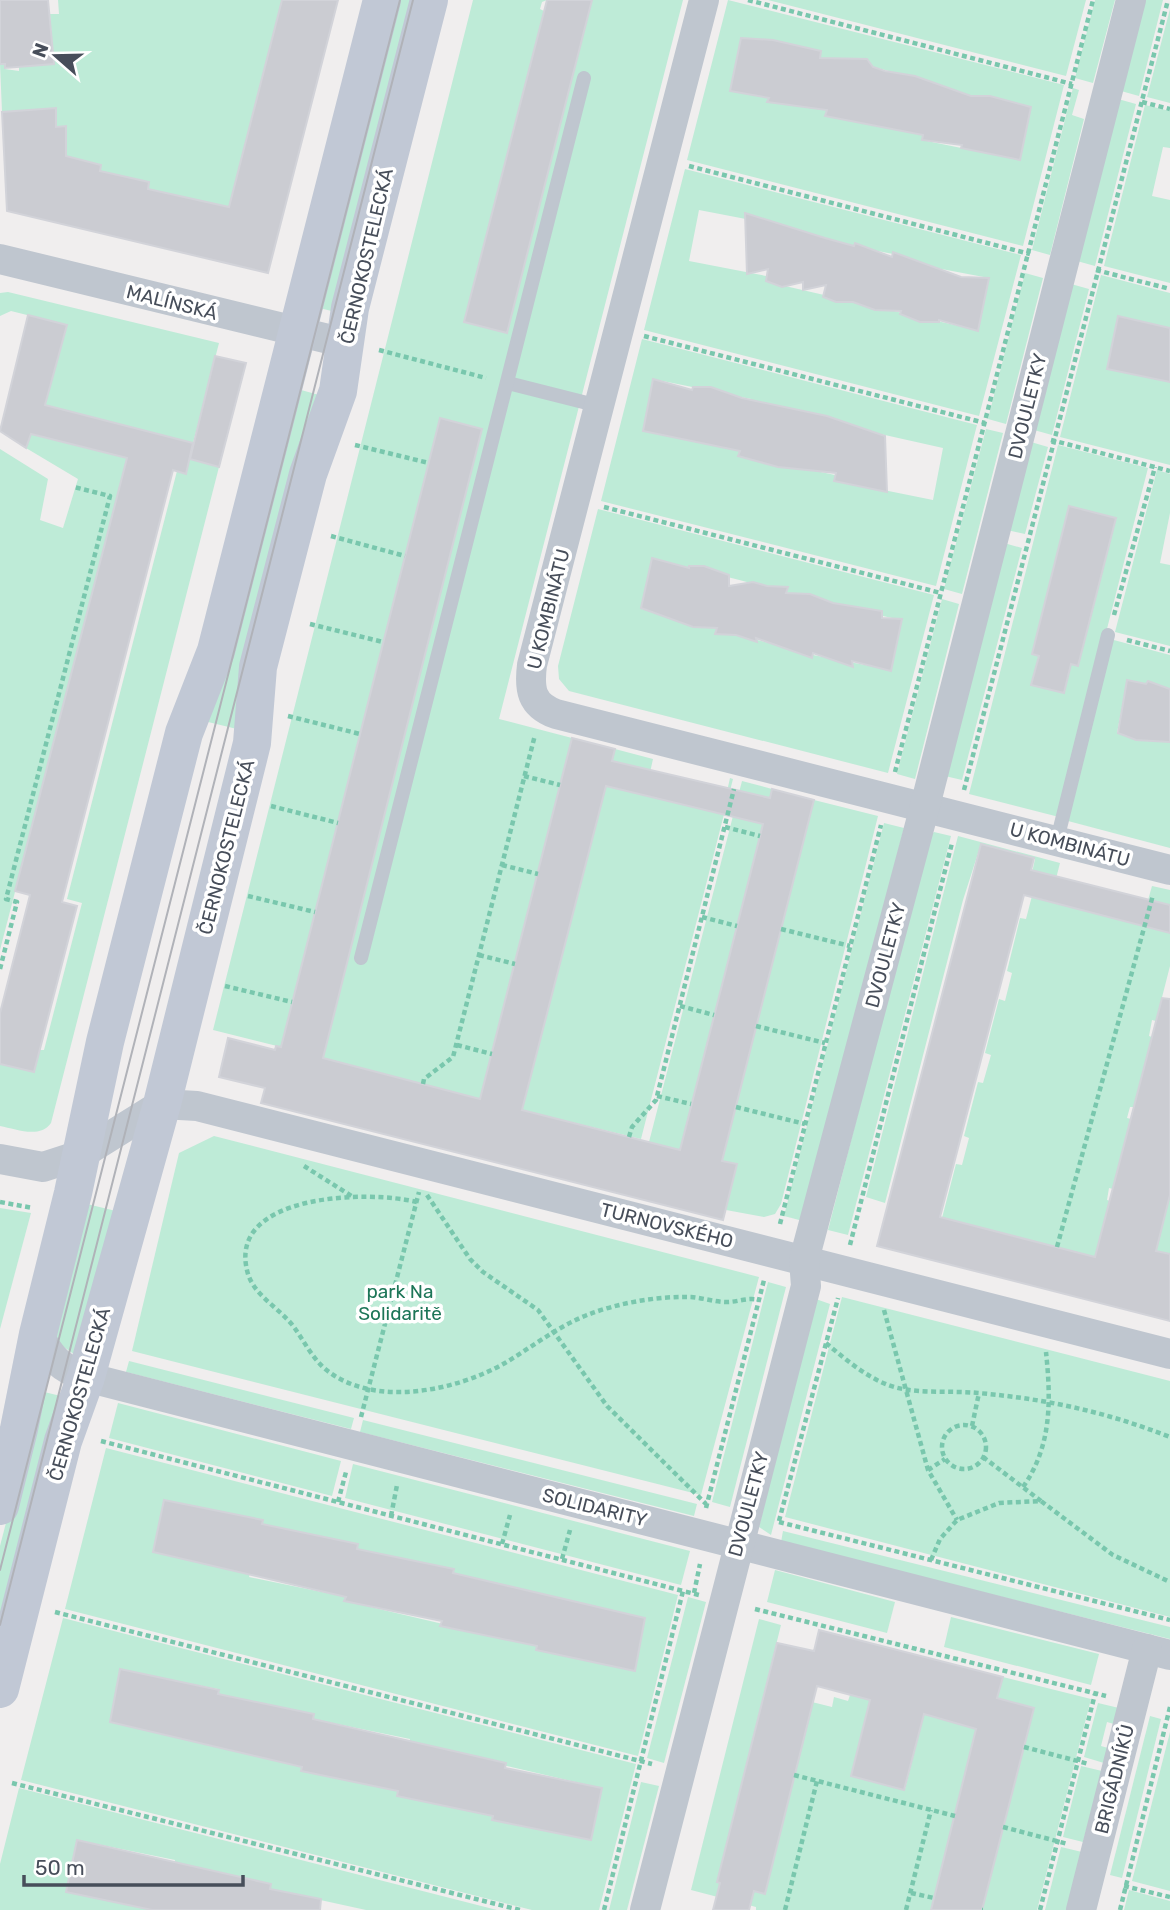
<svg xmlns="http://www.w3.org/2000/svg" width="1170" height="1910" font-family="Rubik,sans-serif">
  <rect width="100%" height="100%" fill="#f0eeee"/>
  <g fill="#beebd7" fill-rule="evenodd">
    <path d="M58,0h224l-53,207 -82,-17 2,-8 -7,-2 -2,8 -77,-27 3,-34h-10v-19l-54,4 -2,-48h5v5l14,2v-4l35,-3 -4,-50h9z"/>
    <path d="M392,0h28l-80,313 -25,-6z"/>
    <path d="M473,0h74l-5,2 -2,7 4,2 -80,311 42,11 86,-333h91l-184,719 73,19 -92,361 -157,-41 159,-629 -42,-10 -159,628 -68,-17z"/>
    <path d="M728,0l336,85 -41,161 -336,-86zM741,38l96,25 2,-5 96,25 35,17 3,-5 -1,6 59,6 -11,53 -98,-20 1,-5 -97,-20 1,-5 -97,-20z"/>
    <path d="M768,0h318l-20,76z"/>
    <path d="M1095,0h20l-22,83 -18,-5z"/>
    <path d="M1144,0h19l-24,96 -18,-5z"/>
    <path d="M1170,9v94l-23,-6z"/>
    <path d="M1073,88l6,2 -7,25 12,4 -34,136 -18,-5z"/>
    <path d="M1118,99l18,5 -41,162 -18,-5z"/>
    <path d="M1145,105l25,6v37l-7,-1 -11,49 18,4v83l-66,-17z"/>
    <path d="M685,169l336,86 -42,161 -335,-86zM699,210l98,19v6l96,19 38,13 58,11 -30,48 -174,-40 -19,-10 -77,-15z"/>
    <path d="M1025,273l18,5 -37,146 -18,-5z"/>
    <path d="M1101,275l69,18v35l-32,-7 32,60v84l-110,-28z"/>
    <path d="M1071,284l18,5 -37,146 -18,-5z"/>
    <path d="M8,292l211,51 -26,100 -148,-38 22,-80 -56,-14 -11,5v-23z"/>
    <path d="M642,339l335,86 -41,161 -335,-85zM653,379l98,20v6l192,43 -10,52 -99,-20 1,-5 -96,-20 1,-4 -97,-20z"/>
    <path d="M294,388l25,7 -78,335 -37,-9z"/>
    <path d="M986,429l17,4 -41,161 -18,-5z"/>
    <path d="M31,434l96,24 -127,492v-501l48,30 -8,41 23,8 15,-49 -52,-31z"/>
    <path d="M1031,442l17,5 -23,87 -18,-4z"/>
    <path d="M1058,445l90,23 -89,349 -90,-23zM1069,506l47,12 -39,148 -6,-2 -7,29 -32,-8 7,-29 -7,-2z"/>
    <path d="M190,458l29,9 -168,656c-11,16 -35,6 -51,3v-62l34,8 6,-22h4l38,-147 -15,-4 110,-428 9,2z"/>
    <path d="M1157,470l13,4v39l-10,50 10,2v81l-55,-14z"/>
    <path d="M598,509l336,86 -46,178 -319,-82 -10,-12 -1,-13zM652,559c79,17 164,43 249,61l-10,50 -78,-15 -171,-46z"/>
    <path d="M1004,543l18,5 -60,232 -17,-4z"/>
    <path d="M942,599l17,5 -44,175 -18,-5z"/>
    <path d="M1110,639l60,16v34l-43,-9 -10,53 53,9v106l-102,-27z"/>
    <path d="M615,749l38,10 -8,36 77,19 8,-36 3,1 -92,360 -119,-29z"/>
    <path d="M742,781l30,8 -92,361 -31,-8z"/>
    <path d="M814,800l64,16 -97,388 -6,10 -11,3 -38,-7 11,-45 -15,-4z"/>
    <path d="M884,823l20,5 -101,393 -19,-5z"/>
    <path d="M934,832l17,4 -103,399 -20,-5 101,-393z"/>
    <path d="M958,836l102,27 -10,39 91,23 11,-39 18,4v76l-14,55 -4,-1 -3,16 3,1 -18,70h-4l-3,11 4,1 -18,70 -4,-1 -2,12 3,1 -15,56 -153,-39 14,-54 6,1 7,-27 -5,-2 14,-54 5,1 8,-28 -6,-2 14,-54 6,2 7,-28 -5,-2 13,-53 6,1 7,-27 -5,-1 7,-32 -54,-15 -18,56 -78,303 -19,-6z"/>
    <path d="M214,1136l545,141 -58,218 -569,-144 47,-198z"/>
    <path d="M1170,1195v59l-14,-3z"/>
    <path d="M87,1204l29,7 -41,144 -22,-16z"/>
    <path d="M0,1208l31,5 -31,116z"/>
    <path d="M768,1282l18,5 -56,220 -18,-5z"/>
    <path d="M842,1297l328,84v236l-385,-100z"/>
    <path d="M813,1298l17,6 -59,231 -12,-8z"/>
    <path d="M129,1361l225,57 -3,11 -225,-57z"/>
    <path d="M40,1391l25,6 -65,255v-106z"/>
    <path d="M118,1403l223,58 -9,35 -223,-58z"/>
    <path d="M363,1420l334,84 -3,12 -334,-84z"/>
    <path d="M106,1448l572,147 -40,161 -573,-147zM164,1500l98,20v4l96,20 -1,5 96,20v4l192,45 -10,52 -98,-20v-4l-192,-45 1,-4 -97,-20 1,-4 -97,-21z"/>
    <path d="M353,1464l337,87 -9,34 -336,-87z"/>
    <path d="M783,1531l387,96v12l-389,-97z"/>
    <path d="M775,1570l120,32 -8,31 -120,-31z"/>
    <path d="M688,1597l18,5 -42,161 -17,-5z"/>
    <path d="M951,1617l148,37 -8,31 -147,-38z"/>
    <path d="M63,1618l573,146 -37,146h-67l-511,-130zM120,1670l98,19v5l96,20 -1,5 97,20 -1,4 192,45 -10,52 -98,-20v-4l-96,-20 1,-5 -96,-20v-4l-192,-45z"/>
    <path d="M759,1619l22,6 -64,257 48,12 47,-192 20,5 2,-10 14,4 2,-6 20,5 -19,76 54,13 19,-75 52,15 -45,181h-175v-3l-65,-17z"/>
    <path d="M1003,1677l88,22 -54,211h-55l51,-202 -36,-10z"/>
    <path d="M1098,1703l21,5 -5,16 -7,-2 -6,24 7,2 -4,15 -20,-6z"/>
    <path d="M1150,1716l11,3 -39,159 -12,-3z"/>
    <path d="M1170,1732v159l-38,-10z"/>
    <path d="M1081,1766l21,5 -19,71 -20,-5z"/>
    <path d="M641,1782l18,4 -32,124h-18z"/>
    <path d="M19,1788l478,122h-131l-96,-21 1,-5 -97,-20 1,-4 -98,-20 -11,52 86,18h-152v-46z"/>
    <path d="M1061,1847l21,5 -15,58h-22z"/>
    <path d="M1129,1890l41,11v9h-46z"/>
  </g>
  <g fill="#cbccd2" stroke="#d2d3d9" stroke-width="2" fill-rule="evenodd">
    <path d="M0,0h48l6,64 -49,4v-4h-5z"/>
    <path d="M282,0h56l-70,273 -261,-62 -5,-99 54,-4v19l10,-1v30l35,9 -1,6 49,11 -1,7 81,18z"/>
    <path d="M547,0h45l-85,333 -43,-11z"/>
    <path d="M741,38l32,2 48,11 -1,7 47,1 6,8 12,4 30,5 56,20h19l41,11 -11,53 -59,-12 1,-3 -40,-5 1,-5 -98,-19 2,-6 -60,-8 2,-4 -39,-7z"/>
    <path d="M745,213l80,25 29,8 1,-3 37,14 1,-5 68,25 28,1 -11,53 -39,-11v2h-19l-20,-8 1,-3 -26,-1 -22,-8h-17l-13,-5 3,-12 -23,5v-8l-21,5 -16,-6 2,-12 -21,5z"/>
    <path d="M28,315l39,10 -22,80 148,38 -7,31 -13,-4 -111,432 15,4 -43,166 -34,-8v-51l30,-118 -15,-4 112,-433 -96,-24 -5,14 -26,-17z"/>
    <path d="M1118,316l52,12v54l-63,-13z"/>
    <path d="M215,356l31,7 -27,104 -29,-8z"/>
    <path d="M653,379l39,11 1,-3h18l31,11 85,18 58,20 2,56 -53,-11 2,-8 -58,-6 -40,-11 2,-5 -97,-20z"/>
    <path d="M440,418l42,11 -159,629 157,41 92,-361 43,11 -3,12 158,37 2,-9 42,11 -92,361 15,3 -14,56 -462,-117 4,-15 -46,-11 9,-39 47,12 1,-4 5,1zM606,786l157,38 -83,326 -158,-40z"/>
    <path d="M1069,506l47,12 -38,148 -7,-2 -7,29 -33,-8 8,-29 -7,-2z"/>
    <path d="M652,558l37,10v-2h15l25,9v11l24,-4 14,4 21,1 -2,6 24,1 23,9 49,8v7l20,1 -11,52 -39,-10 1,6 -40,-14 -1,5 -56,-20 1,4 -21,-7 -21,-1 2,-6 -24,-1 -52,-19z"/>
    <path d="M1127,680l19,4 2,-3 22,8v53l-34,-2 -18,-7z"/>
    <path d="M981,844l53,14 -3,12 139,35v28l-146,-38 -84,322 155,40 67,-259 8,1v196l-14,56 14,3v67l-293,-75z"/>
    <path d="M164,1500l99,20 -1,4 96,20 -1,5 97,20 -1,4 192,45 -10,53 -99,-21 1,-4 -97,-20 2,-5 -98,-20 2,-4 -193,-45z"/>
    <path d="M819,1630l184,47 -6,21 37,10 -52,202h-51l45,-181 -52,-15 -20,76 -53,-14 19,-76 -53,-14 -52,208 -11,-3 -5,19h-36l7,-27 -3,-1 60,-239 37,8z"/>
    <path d="M120,1669l99,21 -1,4 96,20 -1,5 193,44 -1,5 97,20 -11,52 -99,-20 1,-4 -96,-20 1,-5 -97,-20 1,-4 -192,-45z"/>
    <path d="M77,1840l194,44 -1,5 51,10 -1,11h-168l-86,-18z"/>
  </g>
  <g fill="none" stroke-linecap="round" stroke-linejoin="round">
    <g stroke="#79c7ad" stroke-width="4.5" stroke-dasharray="5 3.5" stroke-linecap="butt">
      <path d="M748,0l324,84"/>
      <path d="M1142,102l28,7"/>
      <path d="M689,166l341,88"/>
      <path d="M1096,270l74,19"/>
      <path d="M644,336l341,87"/>
      <path d="M379,350l107,28"/>
      <path d="M1051,440l119,31"/>
      <path d="M355,445l74,18"/>
      <path d="M604,507l337,86"/>
      <path d="M331,536l74,20"/>
      <path d="M1114,615l41,-148"/>
      <path d="M310,624l73,18"/>
      <path d="M1127,640l43,11"/>
      <path d="M288,716l72,18"/>
      <path d="M895,772l198,-772"/>
      <path d="M524,776l36,9"/>
      <path d="M964,790l204,-790"/>
      <path d="M271,806l67,17"/>
      <path d="M725,827l35,9"/>
      <path d="M502,865l36,9"/>
      <path d="M248,896l67,16"/>
      <path d="M702,917l35,9"/>
      <path d="M781,929l69,17"/>
      <path d="M479,955l36,9"/>
      <path d="M0,969l17,-67 -11,-3 104,-403 -36,-9"/>
      <path d="M225,986l67,16"/>
      <path d="M680,1006l34,9"/>
      <path d="M756,1026l69,17"/>
      <path d="M457,1045l35,9"/>
      <path d="M423,1084l1,-5 29,-22 82,-322"/>
      <path d="M657,1096l34,8"/>
      <path d="M736,1107l69,17"/>
      <path d="M629,1137l3,-10 24,-27 78,-311"/>
      <path d="M304,1166l49,31"/>
      <path d="M427,1195l43,64 13,13 55,38 69,96 99,98"/>
      <path d="M0,1202l33,6"/>
      <path d="M417,1202c-48,-12 -193,-9 -169,72 7,23 35,36 48,56 9,13 16,27 28,38 48,41 132,23 181,-5 27,-16 52,-36 82,-48 31,-12 70,-19 104,-18 12,1 24,5 36,5 11,0 21,-5 32,-2"/>
      <path d="M780,1224l101,-399"/>
      <path d="M850,1245l102,-402"/>
      <path d="M1057,1247l96,-352"/>
      <path d="M884,1310l44,160 29,50"/>
      <path d="M826,1343c19,16 39,33 62,42 27,10 61,5 90,8 69,6 128,19 192,44"/>
      <path d="M361,1417l58,-225"/>
      <circle cx="964" cy="1447" r="22"/>
      <path d="M972,1426l7,-33"/>
      <path d="M101,1441l582,150"/>
      <path d="M983,1457l58,44"/>
      <path d="M928,1470l17,-11"/>
      <path d="M1023,1487c29,-41 28,-87 23,-135"/>
      <path d="M338,1502l8,-30"/>
      <path d="M706,1508l58,-228"/>
      <path d="M391,1516l6,-31"/>
      <path d="M779,1521l59,-223"/>
      <path d="M779,1522l391,98"/>
      <path d="M502,1544l8,-29"/>
      <path d="M562,1559l8,-29"/>
      <path d="M931,1560l9,-21 17,-19 42,-17 42,-2 72,54 57,27"/>
      <path d="M694,1593l6,-29"/>
      <path d="M755,1609l351,87"/>
      <path d="M55,1612l597,152"/>
      <path d="M1024,1747l65,17"/>
      <path d="M794,1775l161,41"/>
      <path d="M12,1783l508,127"/>
      <path d="M1003,1827l65,17"/>
      <path d="M1124,1886l46,11"/>
      <path d="M911,1893l23,5"/>
      <path d="M604,1910l79,-319 16,4"/>
      <path d="M785,1910l32,-129"/>
      <path d="M906,1910l25,-100"/>
      <path d="M982,1910h1"/>
      <path d="M1040,1910l55,-216"/>
      <path d="M1120,1910l50,-203"/>
    </g>
    <g stroke="#bfc6cf" stroke-width="14">
      <path d="M508,383l91,23"/>
      <path d="M1057,840l51,-205"/>
      <path d="M361,958l223,-880"/>
    </g>
    <g stroke="#bfc6cf" stroke-width="30">
      <path d="M704,0l-172,665c-3,24 -1,40 24,49l614,156"/>
      <path d="M0,259l345,84"/>
      <path d="M0,1159l43,8 37,-12 82,-51 35,2 973,248"/>
      <path d="M38,1334c12,23 23,35 48,43l1084,278"/>
      <path d="M645,1910l161,-624 -2,-26 121,-454 206,-806"/>
      <path d="M1081,1910l66,-261"/>
    </g>
    <g stroke="#c1c8d5" stroke-width="38">
      <path d="M0,1506l19,-77 19,-95 35,-141 32,-151 79,-309 32,-82 166,-651"/>
      <path d="M0,1689l63,-248 23,-64 76,-273 90,-361 6,-76 50,-193 30,-83 12,-83 79,-308"/>
    </g>
    <g stroke="#b0b2b8" stroke-width="2">
      <path d="M0,1570l400,-1570"/>
      <path d="M0,1625l413,-1625"/>
    </g>
  </g>
  <g text-anchor="middle" stroke-width="7" stroke-linejoin="round" paint-order="stroke">
    <g font-size="19" fill="#474e5a" stroke="#fff">
      <text transform="translate(366 256) rotate(-77)" y="7">ČERNOKOSTELECKÁ</text>
      <text transform="translate(172 302) rotate(14)" y="7">MALÍNSKÁ</text>
      <text transform="translate(1027 406) rotate(-76)" y="7">DVOULETKY</text>
      <text transform="translate(548 609) rotate(-76)" y="7">U KOMBINÁTU</text>
      <text transform="translate(1070 844) rotate(15)" y="7">U KOMBINÁTU</text>
      <text transform="translate(226 847) rotate(-76)" y="7">ČERNOKOSTELECKÁ</text>
      <text transform="translate(885 955) rotate(-75)" y="7">DVOULETKY</text>
      <text transform="translate(667 1225) rotate(14)" y="7">TURNOVSKÉHO</text>
      <text transform="translate(79 1394) rotate(-74)" y="7">ČERNOKOSTELECKÁ</text>
      <text transform="translate(748 1504) rotate(-75)" y="7">DVOULETKY</text>
      <text transform="translate(595 1507) rotate(14)" y="7">SOLIDARITY</text>
      <text transform="translate(1114 1779) rotate(-76)" y="7">BRIGÁDNÍKŮ</text>
    </g>
    <g font-size="19" fill="#1d7658" stroke="#fff">
      <text x="400" y="1298">park Na<tspan x="400" dy="22">Solidaritě</tspan></text>
    </g>
  </g>
  <g transform="translate(56 56) rotate(290)" stroke="#ffffff" stroke-width="5" paint-order="stroke">
  <path d="M0-5L12 26L0 18L-12 26Z" fill="#474e5a"/>
  <text y="-10" font-size="19" font-weight="bold" text-anchor="middle" fill="#474e5a">N</text>
  </g>
  <path d="M24 1875v10h219v-10" fill="none" stroke="#474e5a" stroke-width="3.5"/>
  <text x="35" y="1875" font-size="21" fill="#474e5a" stroke="#ffffff" stroke-width="5" paint-order="stroke">50 m</text>
</svg>
